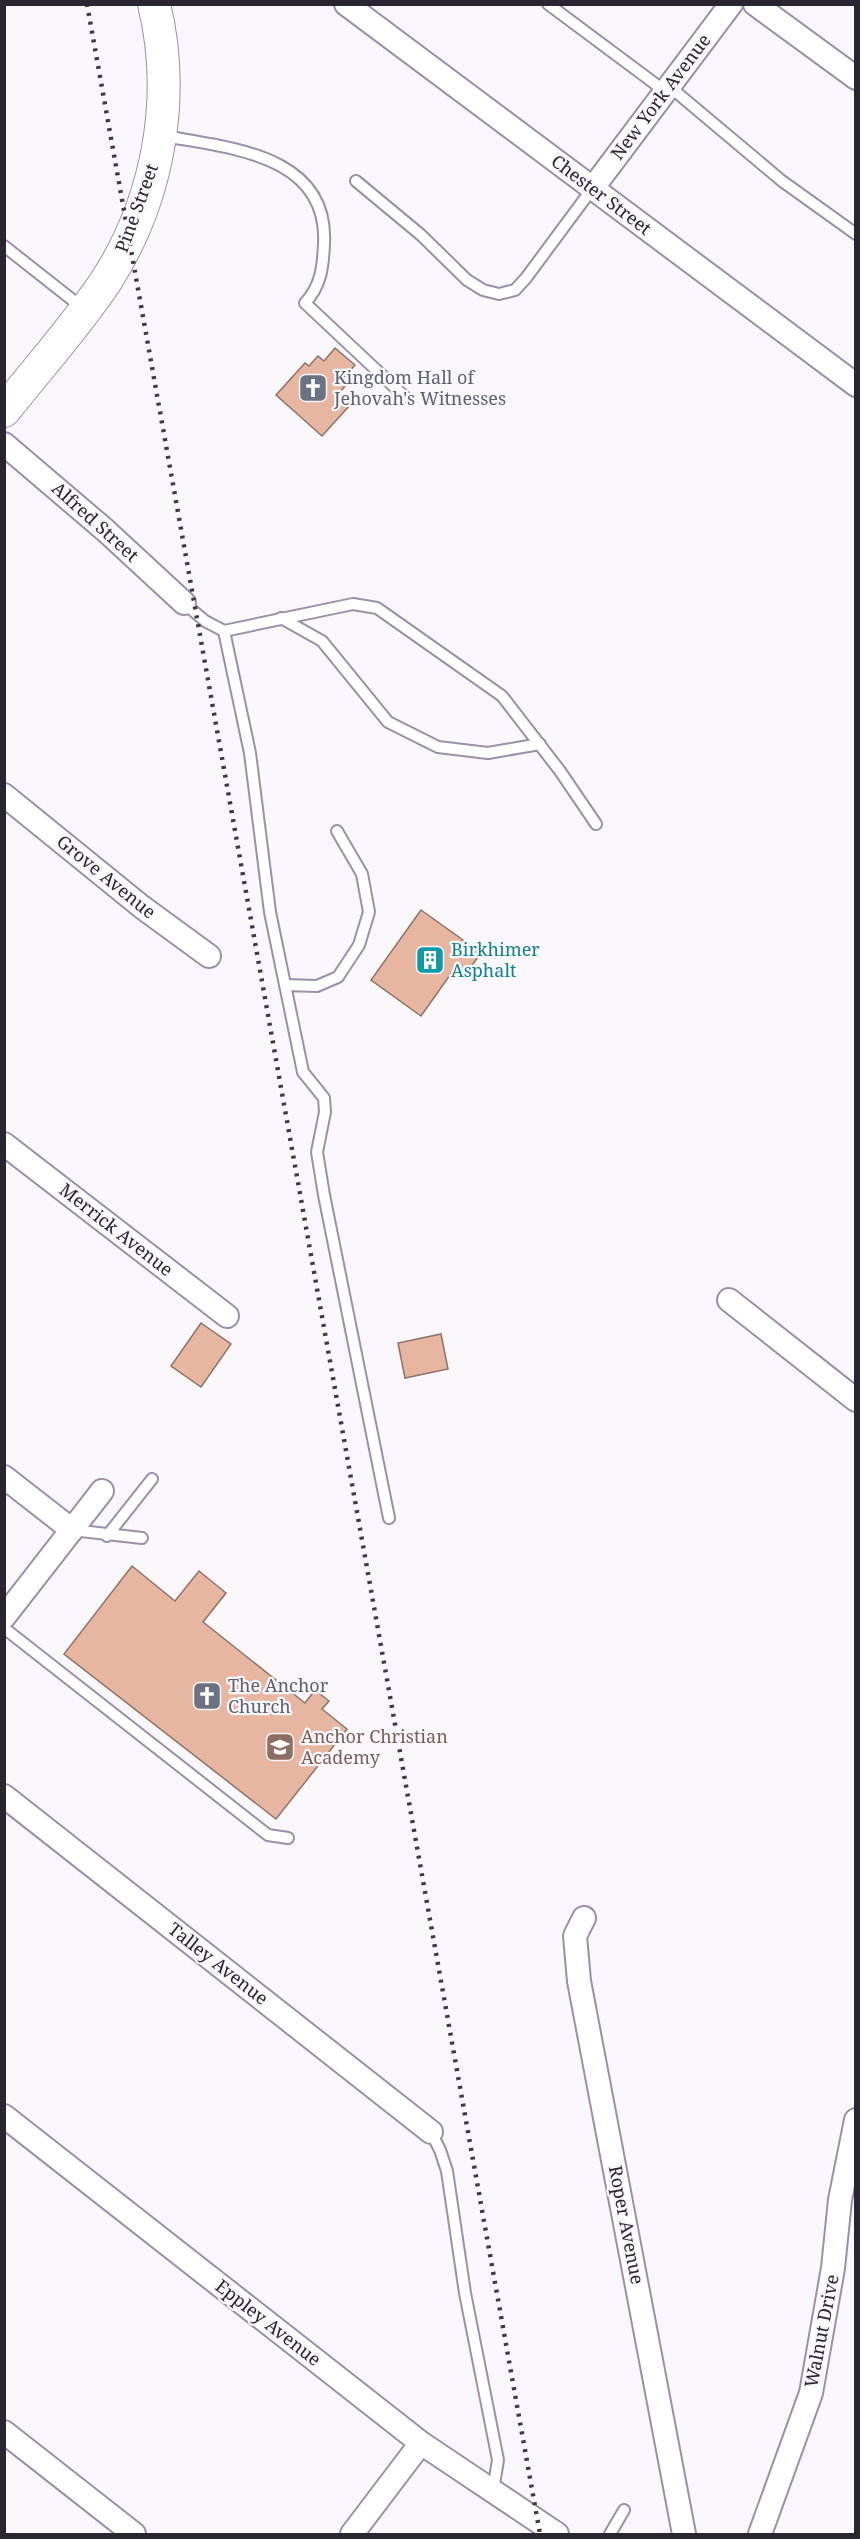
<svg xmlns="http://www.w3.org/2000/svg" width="860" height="2539" font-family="'Noto Serif',serif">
  <rect width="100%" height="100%" fill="#f9f6fc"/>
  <g fill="#e6b6a0" stroke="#907265" stroke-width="1.5">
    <path d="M335,348l20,17 -12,13 5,5 -9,10 12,11 -29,32 -46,-41 29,-32 4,3 9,-10 6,5z"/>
    <path d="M421,910l60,43 -16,22 -10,-7 -34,48 -50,-36z"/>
    <path d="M201,1323l30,21 -30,43 -30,-21z"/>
    <path d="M441,1334l7,35 -43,9 -7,-35z"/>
    <path d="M132,1566l43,35 24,-30 27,22 -23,29 102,81 10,-13 14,11 -7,8 25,20 -71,90 -212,-165z"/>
  </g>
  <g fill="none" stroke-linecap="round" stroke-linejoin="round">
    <g stroke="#9b8faa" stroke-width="14">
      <g id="service">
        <path d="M548,4l110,82 18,6 106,89 74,53"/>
        <path d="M164,136c65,12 165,18 160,108 -1,23 -3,42 -19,59l100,94"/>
        <path d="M356,181l65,54 46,45 16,10 16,4 16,-4 11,-12 66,-89"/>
        <path d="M4,246l80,63"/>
        <path d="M184,603l21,18 19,10 26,122 20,159 33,160 21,26 1,14 -8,40 7,43 65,323"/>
        <path d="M281,618l41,23 66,81 50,25 50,6 52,-9"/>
        <path d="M224,631l129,-27 24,4 125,88 58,75 36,53"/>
        <path d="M285,985l32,1 21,-9 21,-32 10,-33 -7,-38 -25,-43"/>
        <path d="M72,1530l70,8"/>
        <path d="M107,1536l45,-57"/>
        <path d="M4,1628l264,207 20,3"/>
        <path d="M431,2132l9,18 7,21 18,122 33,167 -5,30"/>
        <path d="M610,2534l14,-24"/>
      </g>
    </g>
    <g stroke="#9b8faa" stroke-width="26">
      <g id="minor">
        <path d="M346,4l510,381"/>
        <path d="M755,4l101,74"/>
        <path d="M592,189l139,-185"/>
        <path d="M4,444l101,86 79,73"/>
        <path d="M4,795l138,112 67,49"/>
        <path d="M4,1144l223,172"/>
        <path d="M729,1300l127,100"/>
        <path d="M4,1477l68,53"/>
        <path d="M4,1617l98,-126"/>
        <path d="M4,1796l427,336"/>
        <path d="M584,1918l-9,18 4,45 105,553"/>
        <path d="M4,2116l417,327 136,91"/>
        <path d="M4,2432l130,102"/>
        <path d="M352,2534l69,-91"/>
        <path d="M760,2534l51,-141 22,-125 7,-68 16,-80"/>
      </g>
    </g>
    <g stroke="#9b8faa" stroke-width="34">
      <path id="secondary" d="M4,411c34,-43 72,-85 102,-130 52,-81 71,-183 48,-277"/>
    </g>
    <use href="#service" stroke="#fff" stroke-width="10"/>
    <use href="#minor" stroke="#fff" stroke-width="22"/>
    <use href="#secondary" stroke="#fff" stroke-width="32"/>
    <path stroke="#3f3a45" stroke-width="4.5" stroke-dasharray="3 6" stroke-linecap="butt" d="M87,4l453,2530"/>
  </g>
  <defs>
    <g id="church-square" transform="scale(1.5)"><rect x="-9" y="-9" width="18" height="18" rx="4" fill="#6b7280" stroke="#f9f6fc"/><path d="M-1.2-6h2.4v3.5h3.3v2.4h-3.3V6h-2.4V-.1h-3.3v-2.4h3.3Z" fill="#fff"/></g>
    <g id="building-square" transform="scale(1.5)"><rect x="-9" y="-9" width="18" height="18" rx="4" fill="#0f9aa8" stroke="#f9f6fc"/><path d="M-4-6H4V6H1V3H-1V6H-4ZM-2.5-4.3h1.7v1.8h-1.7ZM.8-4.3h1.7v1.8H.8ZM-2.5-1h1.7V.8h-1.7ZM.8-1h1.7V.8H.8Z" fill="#fff"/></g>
    <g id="school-square" transform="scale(1.5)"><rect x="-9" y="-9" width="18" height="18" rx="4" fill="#8d6e63" stroke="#f9f6fc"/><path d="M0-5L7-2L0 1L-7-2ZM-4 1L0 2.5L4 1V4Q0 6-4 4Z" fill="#fff"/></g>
  </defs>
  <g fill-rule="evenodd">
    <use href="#church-square" x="313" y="388"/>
    <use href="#building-square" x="430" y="960"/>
    <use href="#church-square" x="207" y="1696"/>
    <use href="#school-square" x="280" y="1747"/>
  </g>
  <g text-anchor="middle" stroke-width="4.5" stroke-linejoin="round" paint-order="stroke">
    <g font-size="18" fill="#2a2530" stroke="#f9f6fc">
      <text transform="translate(661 97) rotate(-53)" y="6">New York Avenue</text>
      <text transform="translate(601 195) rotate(37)" y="6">Chester Street</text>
      <text transform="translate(137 208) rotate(-70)" y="6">Pine Street</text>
      <text transform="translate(95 522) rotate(42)" y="6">Alfred Street</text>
      <text transform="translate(106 877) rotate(39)" y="6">Grove Avenue</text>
      <text transform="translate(116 1230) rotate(38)" y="6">Merrick Avenue</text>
      <text transform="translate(218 1964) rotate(38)" y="6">Talley Avenue</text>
      <text transform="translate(626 2225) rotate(79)" y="6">Roper Avenue</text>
      <text transform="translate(268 2323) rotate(38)" y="6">Eppley Avenue</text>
      <text transform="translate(822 2331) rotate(-79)" y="6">Walnut Drive</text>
    </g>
    <g font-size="18" fill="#5b616d" stroke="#f9f6fc" text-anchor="start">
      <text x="334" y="384">Kingdom Hall of<tspan x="334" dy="21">Jehovah's Witnesses</tspan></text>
      <text x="228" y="1692">The Anchor<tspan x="228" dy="21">Church</tspan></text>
    </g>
    <g font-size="18" fill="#0d838f" stroke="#f9f6fc" text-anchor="start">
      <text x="451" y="956">Birkhimer<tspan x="451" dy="21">Asphalt</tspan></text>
    </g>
    <g font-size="18" fill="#785e54" stroke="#f9f6fc" text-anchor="start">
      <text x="301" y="1743">Anchor Christian<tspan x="301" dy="21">Academy</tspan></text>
    </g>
  </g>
  <rect width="860" height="2539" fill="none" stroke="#2a2530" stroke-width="12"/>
</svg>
